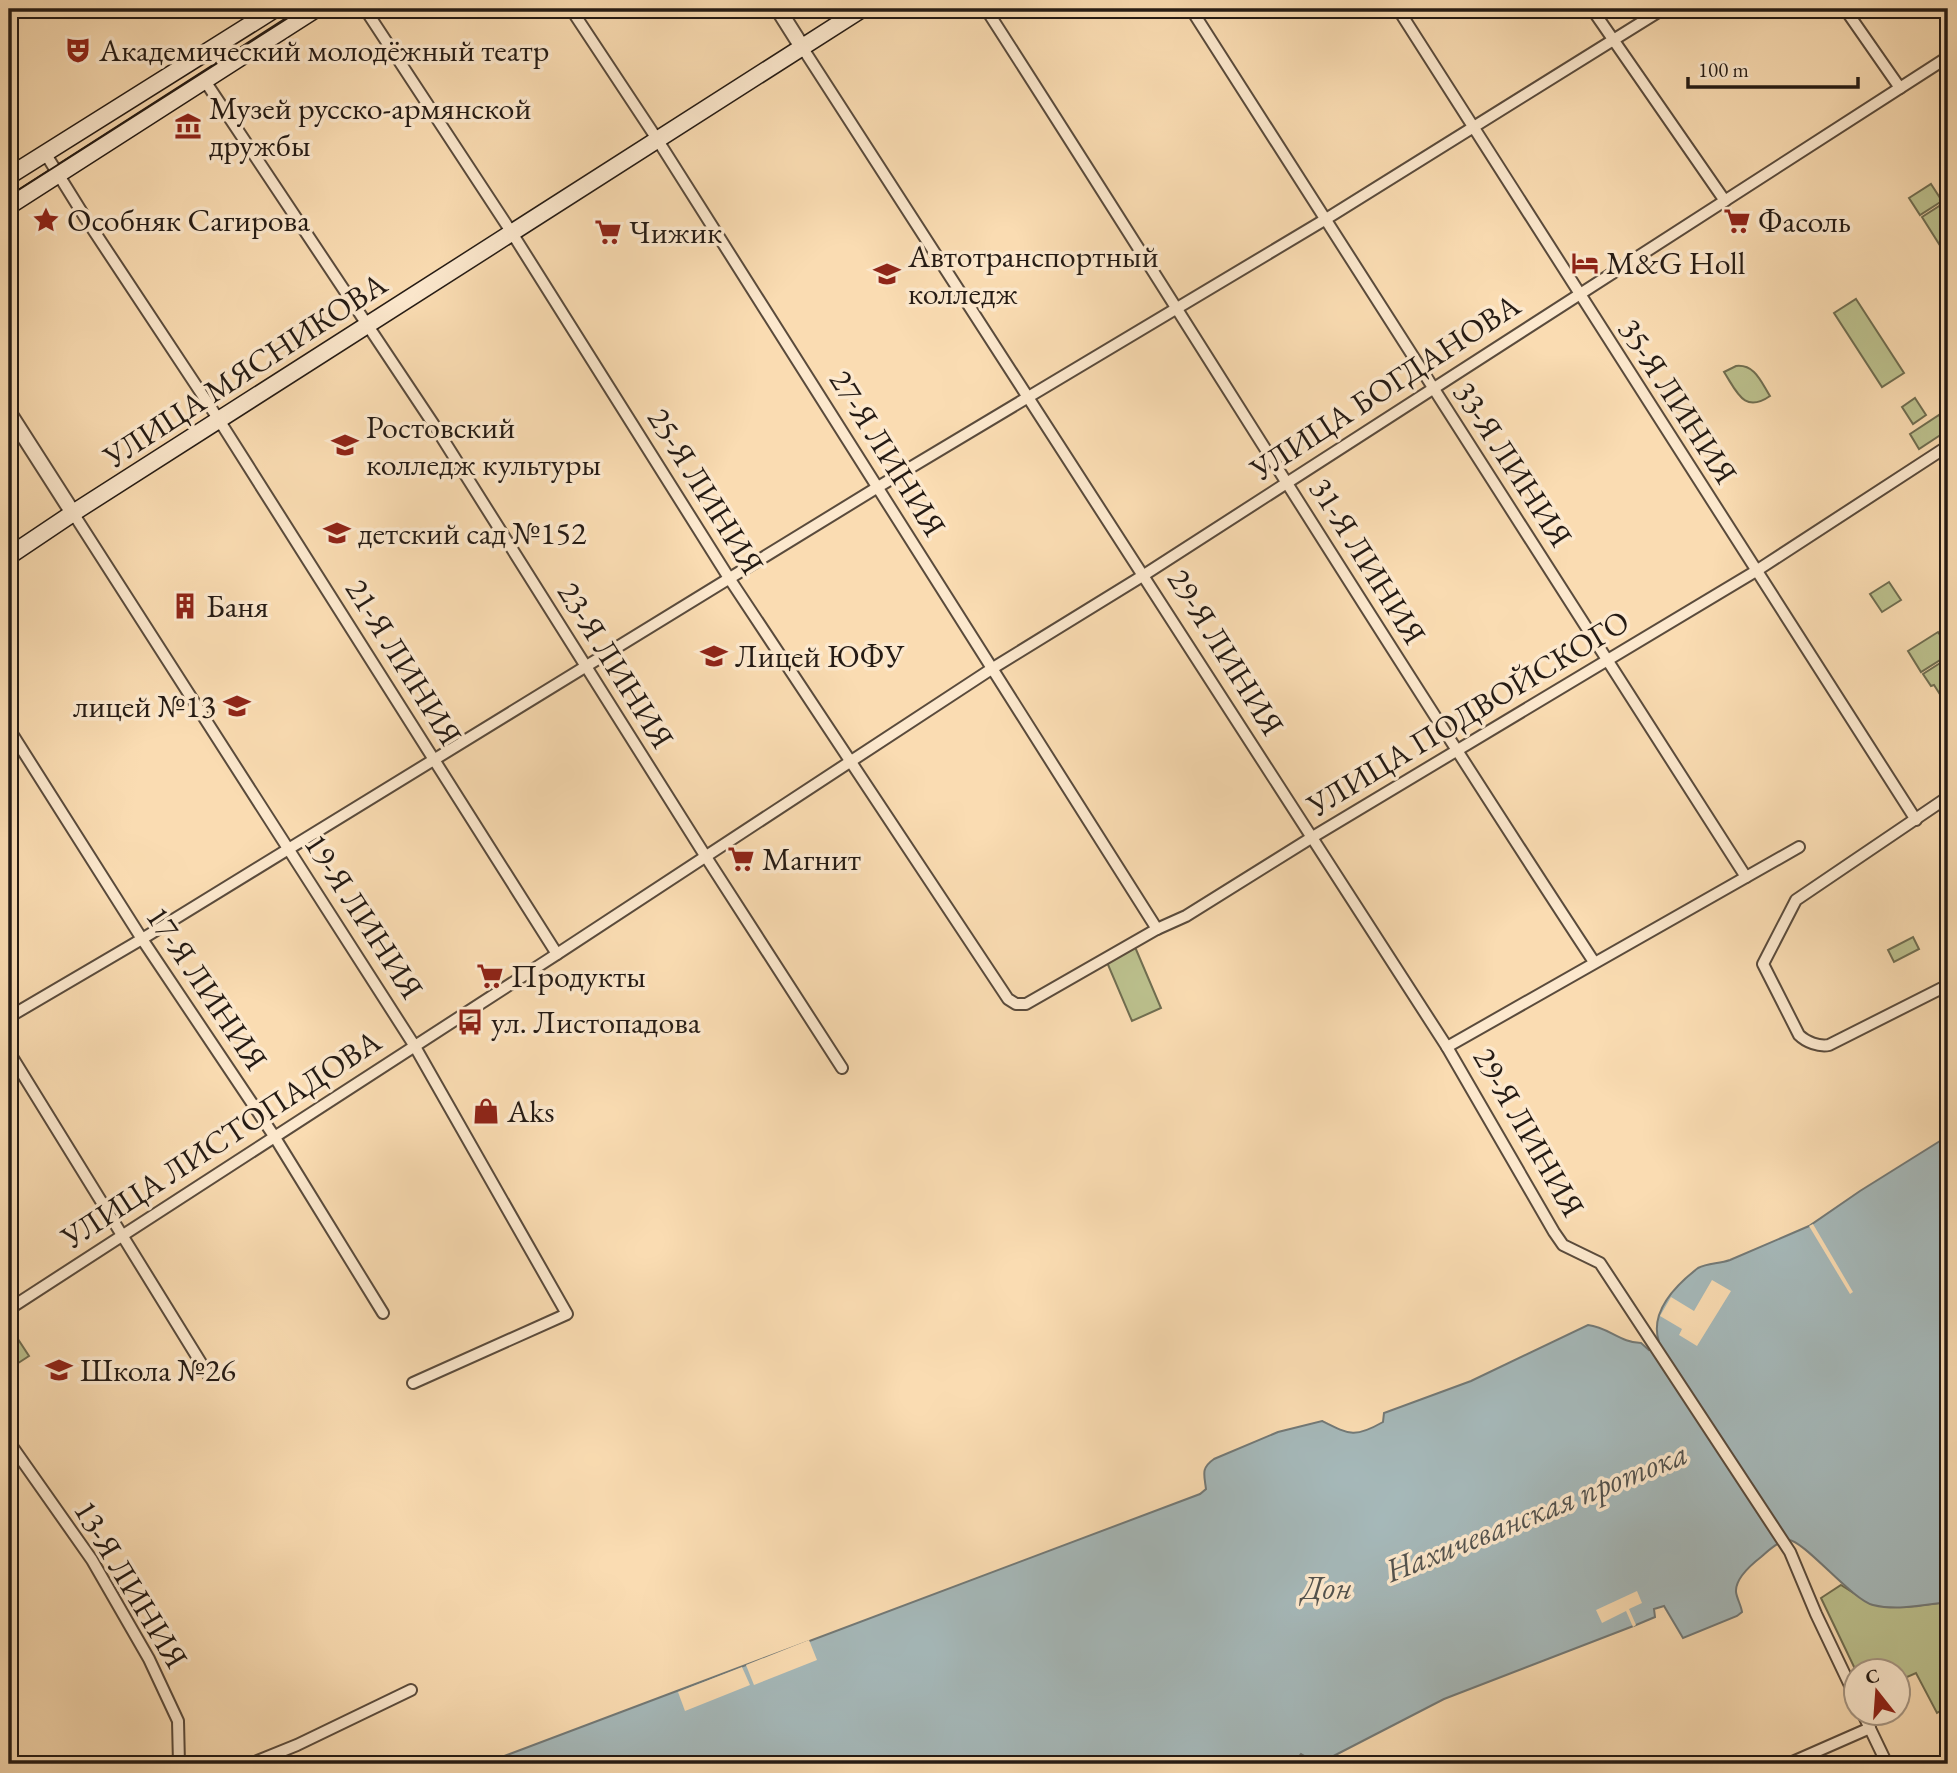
<svg xmlns="http://www.w3.org/2000/svg" width="1957" height="1773" font-family="'EB Garamond',serif">
  <rect width="100%" height="100%" fill="#fadcb2"/>
  <filter id="stains"><feTurbulence type="fractalNoise" baseFrequency=".00286" numOctaves="4"/><feColorMatrix values="0 0 0 0 .2 0 0 0 0 .09 0 0 0 0 .02 0 0 0 .5 -.17"/></filter>
  <radialGradient id="worn" r=".72"><stop offset=".6" stop-color="#630" stop-opacity="0"/><stop offset="1" stop-color="#630" stop-opacity=".3"/></radialGradient>
  <g fill="#bcc18e" stroke="#706e51" stroke-width="2">
    <path d="M1931,184l11,17 -22,14 -11,-17z"/>
    <path d="M1944,203l4,7v43l-2,2 -24,-38z"/>
    <path d="M1856,299l48,74 -22,14 -48,-74z"/>
    <path d="M1736,366c19,-2 25,16 34,30 -26,18 -33,-4 -46,-24z"/>
    <path d="M1915,398l11,17 -13,9 -11,-17z"/>
    <path d="M1939,415l9,15 -29,19 -9,-15z"/>
    <path d="M1889,582l12,18 -19,12 -12,-18z"/>
    <path d="M1938,632l10,15v8l-27,17 -13,-21z"/>
    <path d="M1948,658v34l-7,4 -7,-11 -3,1 -8,-12z"/>
    <path d="M1913,937l6,12 -25,13 -6,-12z"/>
    <path d="M1135,947l26,61 -29,13 -26,-61z"/>
    <path d="M12,1330l17,26 -20,13v-37z"/>
    <path d="M1841,1585l30,19 35,3 42,-5v105l-11,6 -21,-40 -18,8v-9l-42,-1 -35,-73z"/>
  </g>
  <path fill="#a5b8b9" stroke="#727977" stroke-width="2" d="M1948,1136v466c-24,3 -51,9 -75,3 -21,-5 -70,-66 -85,-65 -10,1 -20,11 -27,17 -9,7 -26,22 -25,35 1,7 5,13 6,20l-5,4 -54,22 -19,-32 -10,3 1,8 -19,8 -192,74 -126,65 -17,-10 -8,10c-11,-6 -27,-8 -38,0h-772l717,-270 6,-5c-2,-15 -5,-21 8,-30l64,-27 44,-11c28,14 33,17 61,1l1,-9 87,-32 117,-56c20,2 33,18 53,18l8,7 9,-4 1,-4c-10,-30 17,-57 39,-74 10,-5 21,-4 32,-8l79,-34 51,-35z"/>
  <g fill="#fadcb2">
    <path d="M1813,1224l40,68 -3,2 -41,-68z"/>
    <path d="M1712,1280l19,11 -34,55 -18,-11 3,-6 -22,-13 11,-19 23,14z"/>
    <path d="M1637,1591l5,12 -13,6 7,16 -3,2 -7,-16 -24,12 -6,-13z"/>
    <path d="M809,1640l8,20 -63,25 -8,-20z"/>
    <path d="M742,1667l8,18 -65,26 -7,-19z"/>
  </g>
  <g fill="none" stroke-linecap="round" stroke-linejoin="round">
    <g stroke="#5a4b3c" stroke-width="14">
      <g id="minor">
        <path d="M365,9l147,224 217,345 279,421 8,5h10l131,-75 29,-13 125,-78 445,-267 192,-125"/>
        <path d="M571,9l86,130 500,790"/>
        <path d="M986,9c204,317 401,638 608,953"/>
        <path d="M1191,9l555,868"/>
        <path d="M1398,9l518,811"/>
        <path d="M1592,9l133,192"/>
        <path d="M1845,9l55,79"/>
        <path d="M802,47l645,1000 107,185 9,13 37,18 190,289 26,62 40,84"/>
        <path d="M205,81l229,344 272,432 136,211"/>
        <path d="M45,153l41,66 133,201 338,534"/>
        <path d="M73,513l341,532 153,269 -154,69"/>
        <path d="M9,729l133,210 132,197 109,177"/>
        <path d="M1948,797l-152,103 -33,64 36,71c7,7 20,12 30,10l119,-60"/>
        <path d="M9,1017l133,-78 736,-452 448,-268 337,-210"/>
        <path d="M1447,1047l352,-200"/>
        <path d="M9,1052l200,324"/>
        <path d="M9,1309l548,-355 436,-286 151,-93 804,-518"/>
        <path d="M9,1442l83,118 57,99 29,62 1,43"/>
        <path d="M1863,1714l24,50"/>
        <path d="M250,1764l47,-19 114,-55"/>
        <path d="M1788,1764l82,-36"/>
      </g>
    </g>
    <g stroke="#5a4b3c" stroke-width="18">
      <g id="tertiary">
        <path d="M778,9l24,38"/>
        <path d="M9,413l64,100"/>
      </g>
    </g>
    <g stroke="#251b14" stroke-width="19">
      <g id="secondary">
        <path d="M9,176l266,-167"/>
        <path d="M9,206l307,-197"/>
        <path d="M9,556l64,-43 789,-504"/>
      </g>
    </g>
    <use href="#minor" stroke="#fce8cd" stroke-width="10"/>
    <use href="#tertiary" stroke="#fce8cd" stroke-width="14"/>
    <use href="#secondary" stroke="#fce8cd" stroke-width="16"/>
    <path stroke="#251b14" stroke-width="2" d="M9,196l293,-187"/>
  </g>
  <defs>
    <g id="theatre-bare" transform="scale(2.1)"><path d="M-5-5.5Q0-4 5-5.5V0Q5 5 0 6Q-5 5-5 0ZM-3.3-2.5H-1v1.5H-3.3ZM1-2.5H3.3v1.5H1ZM-2.8 1Q0 5.5 2.8 1Z" fill="#8f2418" stroke="#fce8cd" stroke-width="2.5" paint-order="stroke"/></g>
    <g id="museum-bare" transform="scale(2.1)"><path d="M0-6L6-3V-2H-6V-3ZM-5-1h2V3h-2ZM-1-1h2V3h-2ZM3-1h2V3H3ZM-6 4H6V6H-6Z" fill="#8f2418" stroke="#fce8cd" stroke-width="2.5" paint-order="stroke"/></g>
    <g id="sight-bare" transform="scale(2.1)"><path d="M0-6L1.8-2.2L6-1.7L2.9 1.2L3.7 5.4L0 3.3L-3.7 5.4L-2.9 1.2L-6-1.7L-1.8-2.2Z" fill="#8f2418" stroke="#fce8cd" stroke-width="2.5" paint-order="stroke"/></g>
    <g id="supermarket-bare" transform="scale(2.1)"><path d="M-6-5.5h2.5l.6 2H6L4.5 2H-2.5L-4.4-4H-6ZM-1.5 3.2a1.3 1.3 0 1 0 .1 0ZM3 3.2a1.3 1.3 0 1 0 .1 0Z" fill="#8f2418" stroke="#fce8cd" stroke-width="2.5" paint-order="stroke"/></g>
    <g id="hotel-bare" transform="scale(2.1)"><path d="M-6-4.5h1.5V1H6V5H4.5V3h-9V5H-6ZM-4 0a1.8 1.8 0 1 1 3.6 0ZM.5 0V-2.5h3Q6-2.5 6 0Z" fill="#8f2418" stroke="#fce8cd" stroke-width="2.5" paint-order="stroke"/></g>
    <g id="university-bare" transform="scale(2.1)"><path d="M0-5L7-2L0 1L-7-2ZM-4 1L0 2.5L4 1V4Q0 6-4 4Z" fill="#8f2418" stroke="#fce8cd" stroke-width="2.5" paint-order="stroke"/></g>
    <g id="school-bare" transform="scale(2.1)"><path d="M0-5L7-2L0 1L-7-2ZM-4 1L0 2.5L4 1V4Q0 6-4 4Z" fill="#8f2418" stroke="#fce8cd" stroke-width="2.5" paint-order="stroke"/></g>
    <g id="building-bare" transform="scale(2.1)"><path d="M-4-6H4V6H1V3H-1V6H-4ZM-2.5-4.3h1.7v1.8h-1.7ZM.8-4.3h1.7v1.8H.8ZM-2.5-1h1.7V.8h-1.7ZM.8-1h1.7V.8H.8Z" fill="#8f2418" stroke="#fce8cd" stroke-width="2.5" paint-order="stroke"/></g>
    <g id="bus-bare" transform="scale(2.1)"><path d="M-5-6H5V4H4V6H2V4H-2V6H-4V4H-5ZM-3.5-4V0h7V-4ZM-3.5 1.2v1.5H-2V1.2ZM2 1.2v1.5H3.5V1.2Z" fill="#8f2418" stroke="#fce8cd" stroke-width="2.5" paint-order="stroke"/></g>
    <g id="shop-bare" transform="scale(2.1)"><path d="M-5-2.5h2.3a2.7 3.5 0 0 1 5.4 0H5L5.5 6h-11ZM-1.5-2.5h3a1.5 2.3 0 0 0-3 0Z" fill="#8f2418" stroke="#fce8cd" stroke-width="2.5" paint-order="stroke"/></g>
  </defs>
  <g fill-rule="evenodd">
    <use href="#theatre-bare" x="78" y="50"/>
    <use href="#museum-bare" x="188" y="126"/>
    <use href="#sight-bare" x="46" y="220"/>
    <use href="#supermarket-bare" x="1737" y="221"/>
    <use href="#supermarket-bare" x="608" y="232"/>
    <use href="#hotel-bare" x="1585" y="263"/>
    <use href="#university-bare" x="887" y="274"/>
    <use href="#university-bare" x="345" y="445"/>
    <use href="#school-bare" x="337" y="533"/>
    <use href="#building-bare" x="185" y="606"/>
    <use href="#school-bare" x="714" y="656"/>
    <use href="#school-bare" x="237" y="706"/>
    <use href="#supermarket-bare" x="741" y="859"/>
    <use href="#supermarket-bare" x="490" y="976"/>
    <use href="#bus-bare" x="470" y="1022"/>
    <use href="#shop-bare" x="486" y="1111"/>
    <use href="#school-bare" x="59" y="1370"/>
  </g>
  <g text-anchor="middle" stroke-width="7" stroke-linejoin="round" paint-order="stroke">
    <g font-size="32" fill="#251b14" stroke="#fce8cd" text-anchor="start">
      <text x="99" y="61">Академический молодёжный театр</text>
      <text x="209" y="119">Музей русско-армянской<tspan x="209" dy="37">дружбы</tspan></text>
      <text x="67" y="231">Особняк Сагирова</text>
      <text x="1758" y="232">Фасоль</text>
      <text x="629" y="243">Чижик</text>
      <text x="908" y="267">Автотранспортный<tspan x="908" dy="37">колледж</tspan></text>
      <text x="1606" y="274">M&amp;G Holl</text>
      <text x="366" y="438">Ростовский<tspan x="366" dy="37">колледж культуры</tspan></text>
      <text x="358" y="544">детский сад №152</text>
      <text x="206" y="617">Баня</text>
      <text x="735" y="667">Лицей ЮФУ</text>
      <text x="216" y="717" text-anchor="end">лицей №13</text>
      <text x="762" y="870">Магнит</text>
      <text x="511" y="987">Продукты</text>
      <text x="491" y="1033">ул. Листопадова</text>
      <text x="507" y="1122">Aks</text>
      <text x="80" y="1381">Школа №26</text>
    </g>
    <g font-size="32" fill="#251b14" stroke="#fce8cd">
      <text transform="translate(245 370) rotate(-33)" y="11">УЛИЦА МЯСНИКОВА</text>
      <text transform="translate(1385 387) rotate(-33)" y="11">УЛИЦА БОГДАНОВА</text>
      <text transform="translate(1678 401) rotate(57)" y="11">35-Я ЛИНИЯ</text>
      <text transform="translate(888 453) rotate(58)" y="11">27-Я ЛИНИЯ</text>
      <text transform="translate(1513 464) rotate(57)" y="11">33-Я ЛИНИЯ</text>
      <text transform="translate(706 491) rotate(58)" y="11">25-Я ЛИНИЯ</text>
      <text transform="translate(1368 561) rotate(58)" y="11">31-Я ЛИНИЯ</text>
      <text transform="translate(1226 652) rotate(58)" y="11">29-Я ЛИНИЯ</text>
      <text transform="translate(404 662) rotate(58)" y="11">21-Я ЛИНИЯ</text>
      <text transform="translate(616 665) rotate(58)" y="11">23-Я ЛИНИЯ</text>
      <text transform="translate(1468 713) rotate(-31)" y="11">УЛИЦА ПОДВОЙСКОГО</text>
      <text transform="translate(364 916) rotate(57)" y="11">19-Я ЛИНИЯ</text>
      <text transform="translate(207 988) rotate(56)" y="11">17-Я ЛИНИЯ</text>
      <text transform="translate(1529 1132) rotate(60)" y="11">29-Я ЛИНИЯ</text>
      <text transform="translate(221 1139) rotate(-33)" y="11">УЛИЦА ЛИСТОПАДОВА</text>
      <text transform="translate(131 1584) rotate(59)" y="11">13-Я ЛИНИЯ</text>
    </g>
    <g font-size="33" font-style="italic" fill="#52524e" stroke="#fce8cd">
      <text transform="translate(1536 1511) rotate(-22)" y="12">Нахичеванская протока</text>
      <text x="1327" y="1599">Дон</text>
    </g>
  </g>
  <rect width="1957" height="1773" fill="none" stroke="#fadcb2" stroke-width="35"/>
  <rect x="10" y="10" width="1936" height="1752" fill="none" stroke="#251b14" stroke-width="3.5"/>
  <rect x="18" y="18" width="1922" height="1738" fill="none" stroke="#251b14" stroke-width="2"/>
  <g transform="translate(1877 1692) rotate(343)"><circle r="33" fill="#fce8cd" stroke="#a69683" stroke-width="2"/>
  <path d="M0-5L12 26L0 18L-12 26Z" fill="#8f2418"/>
  <text y="-10" font-size="19" font-weight="bold" text-anchor="middle" fill="#251b14">С</text>
  </g>
  <path d="M1688 77v10h170v-10" fill="none" stroke="#251b14" stroke-width="3.5"/>
  <text x="1698" y="77" font-size="21" fill="#251b14" stroke="#fce8cd" stroke-width="5" paint-order="stroke">100 m</text>
  <rect width="100%" height="100%" filter="url(#stains)"/>
  <rect width="100%" height="100%" fill="url(#worn)"/>
</svg>
